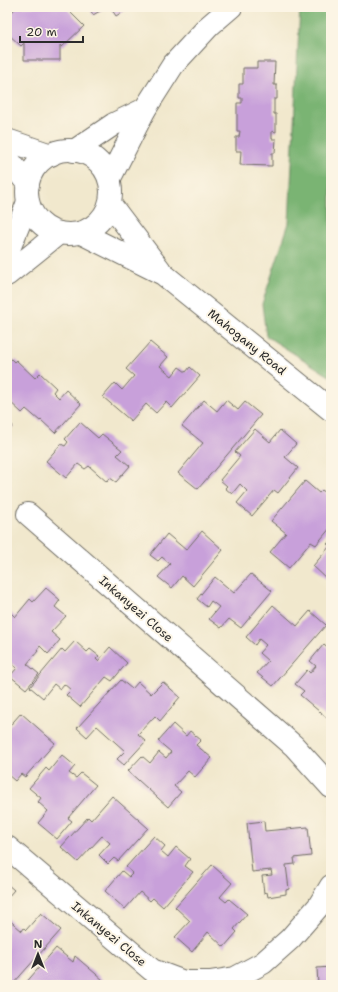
<svg xmlns="http://www.w3.org/2000/svg" width="338" height="992" font-family="'Shantell Sans',sans-serif">
  <rect width="100%" height="100%" fill="#fcf5e5"/>
  <filter id="ink" filterUnits="userSpaceOnUse"><feTurbulence type="fractalNoise" baseFrequency=".025" numOctaves="2"/><feDisplacementMap in="SourceGraphic" scale="8" xChannelSelector="R" yChannelSelector="G"/><feConvolveMatrix kernelMatrix="1 2 1 2 8 2 1 2 1" color-interpolation-filters="sRGB"/></filter>
  <filter id="wash" filterUnits="userSpaceOnUse"><feTurbulence type="fractalNoise" baseFrequency=".012" numOctaves="4" result="noise"/><feDisplacementMap in="SourceGraphic" scale="16" xChannelSelector="R" yChannelSelector="G"/><feGaussianBlur stdDeviation="0.9" result="paint"/><feColorMatrix in="noise" values="0 0 0 0 0 0 0 0 0 0 0 0 0 0 0 0 0 1.4 0 .05"/><feComposite in="paint" operator="in"/></filter>
  <g filter="url(#wash)">
    <rect width="100%" height="100%" fill="#f1e8cd"/>
    <path fill="#7ab473" stroke="#52704f" d="M300,7h31v370l-65,-41 -4,-32 27,-81z"/>
    <g id="blocks">
      <g fill="#c8a0da">
        <path d="M17,7h48l19,19 -22,21 -2,-2v15h-36v-17l-3,3 -14,-13v-16z"/>
        <path d="M89,7h18l-14,8z"/>
        <path d="M110,7h16l1,2 -11,7z"/>
        <path d="M257,62h18l-1,23h3v14h-3v15h2v18l-4,-1v8h4l-1,14h-3v13l-32,-1 1,-14h-5v-14h3l1,-6h-3v-28h5v-5h-3v-14h4v-16h14z"/>
        <path d="M150,342l18,15 -8,9 12,10 7,-9 7,5 4,-5 10,9 -28,32 -6,-6 -10,11 -10,-9 -15,17 -28,-24 12,-14 7,7 12,-14 -8,-7z"/>
        <path d="M7,355l7,7 2,-2 19,18 5,-5 16,15 -3,4 6,6 7,-8 15,14 -26,29 -14,-13 -1,1 -14,-12 -4,4 -15,-14 4,-3 -4,-4z"/>
        <path d="M204,400l13,11 9,-11 12,10 7,-8 16,13 -63,74 -20,-16 25,-30 -21,-17z"/>
        <path d="M7,421l6,5 -6,7z"/>
        <path d="M80,422l18,16 4,-4 20,16 -5,5 13,11 -14,16 -6,-4 -3,4 -18,-16 -4,3 -7,-5 -12,14 -20,-17 15,-17 4,2 3,-4 -3,-3z"/>
        <path d="M255,429l15,13 10,-12 16,14 -11,13 13,11 -20,25 -4,-3 -22,26 -15,-13 10,-12 -7,-7 -8,10 -7,-6 2,-2 -7,-6 20,-24 -5,-4z"/>
        <path d="M305,481l14,12 3,-3 9,7v8l-5,6 5,4v12l-15,18 -5,-3 -22,26 -19,-16 16,-19 -15,-12z"/>
        <path d="M202,531l21,19 -30,36 -11,-10 -10,12 -14,-11 12,-13 -8,-7 -4,4 -8,-6 17,-21 19,16z"/>
        <path d="M331,540v34l-4,5 -14,-13 17,-20 -3,-2z"/>
        <path d="M251,574l21,17 -31,37 -12,-9 -8,9 -12,-9 10,-12 -8,-6 -4,6 -10,-8 18,-22 19,16z"/>
        <path d="M46,588l14,12 -5,7 11,9 -15,16 9,8 -12,14 -8,-8 -3,4 1,1 -11,13 12,10 -13,15 -16,-13 7,-8 -10,-9v-44l3,-3 5,5 15,-18 3,3z"/>
        <path d="M273,605l24,21 13,-15 16,14 -53,61 -16,-13 11,-12 -9,-8 7,-8 -7,-6 -4,6 -9,-8z"/>
        <path d="M75,641l12,11 3,-3 9,7 -3,3 2,2 12,-14 17,16 -15,18 -6,-4 -26,30 -14,-12 5,-5 -7,-6 -4,5 -6,-5 -11,14 -13,-11 32,-38 3,3z"/>
        <path d="M324,644l7,6v64l-4,4 -27,-23 4,-4 -9,-7 12,-14 3,3 6,-7 -6,-5z"/>
        <path d="M121,680l11,9 6,-7 13,12 12,-12 17,15 -20,24 -5,-5 -17,18 8,7 -22,24 -7,-6 8,-8 -28,-25 -10,11 -10,-9z"/>
        <path d="M21,713l34,30 -30,34 -4,-3 -6,7 -8,-7v-45z"/>
        <path d="M173,724l13,12 4,-5 11,9 -5,5 16,13 -17,19 -7,-6 -14,15 7,6 -13,15 -40,-36 14,-15 8,7 9,-11 7,6 5,-6 -13,-11z"/>
        <path d="M62,755l13,11 -6,7 7,5 5,-5 15,12 -28,33 4,3 -15,18 -19,-16 10,-12 -10,-9 3,-4 -12,-10 17,-20 3,3z"/>
        <path d="M112,796l36,32 -30,33 -4,-3 -6,6 -9,-9 11,-12 -8,-7 -24,26 -17,-15 27,-30 3,3z"/>
        <path d="M264,821l1,10 43,-4 3,29 -17,2 1,6 -9,1 3,24 -3,1v4l-18,3 -1,-5 -3,1 -2,-17 10,-1 -1,-5 -19,2 -5,-49z"/>
        <path d="M154,836l11,10 -4,5 7,6 8,-10 14,12 -5,7 8,6 -30,35 -10,-9 -3,3 -10,-9 -15,17 -20,-18 17,-20 7,6 4,-4 -7,-6z"/>
        <path d="M212,865l20,18 -12,14 6,5 3,-3 18,15 -13,15 3,3 -13,15 -16,-15 -16,20 -17,-15 15,-16 -15,-14z"/>
        <path d="M7,884l7,6 -7,8z"/>
        <path d="M41,913l20,17 -49,55h-1l-4,-3v-64l15,13 2,-3 2,2z"/>
        <path d="M56,948l17,14 2,-6 28,24 -4,5h-75z"/>
        <path d="M331,967v18h-13l-1,-17z"/>
      </g>
    </g>
  </g>
  <g filter="url(#ink)">
    <use href="#blocks" fill-opacity="0" stroke="#706d64" stroke-width="1"/>
    <g fill="none" stroke-linecap="round" stroke-linejoin="round">
      <g stroke="#706d64" stroke-width="24">
        <g id="street">
          <path d="M7,140l44,15"/>
          <circle cx="69" cy="192" r="42"/>
          <path d="M74,151l40,-27 31,-15"/>
          <path d="M7,158l21,26"/>
          <path d="M110,178l35,-69 28,-44 36,-39 22,-19"/>
          <path d="M110,204l50,66"/>
          <path d="M81,233l82,41 168,136"/>
          <path d="M7,254l21,-52"/>
          <path d="M7,275l52,-42"/>
          <path d="M28,514l266,232 37,41"/>
          <path d="M7,847l145,123 32,12h26l25,-4 28,-15 27,-24 28,-32 13,-21"/>
        </g>
      </g>
      <use href="#street" stroke="#fff" stroke-width="22"/>
    </g>
  </g>
  <g text-anchor="middle" stroke-width="4" stroke-linejoin="round" paint-order="stroke">
    <g font-size="12" fill="#2b2b2b" stroke="#fcf5e5">
      <text transform="translate(247 342) rotate(39)" y="4">Mahogany Road</text>
      <text transform="translate(136 609) rotate(41)" y="4">Inkanyezi Close</text>
      <text transform="translate(109 934) rotate(40)" y="4">Inkanyezi Close</text>
    </g>
  </g>
  <rect width="338" height="992" fill="none" stroke="#fcf5e5" stroke-width="24"/>
  <g transform="translate(38 954)" stroke="#fcf5e5" stroke-width="3" paint-order="stroke">
  <path d="M0-3L7 15L0 10L-7 15Z" fill="#2b2b2b"/>
  <text y="-6" font-size="11" font-weight="bold" text-anchor="middle" fill="#2b2b2b">N</text>
  </g>
  <path d="M20 36v6h63v-6" fill="none" stroke="#2b2b2b" stroke-width="2"/>
  <text x="26" y="36" font-size="12" fill="#2b2b2b" stroke="#fcf5e5" stroke-width="3" paint-order="stroke">20 m</text>
</svg>
